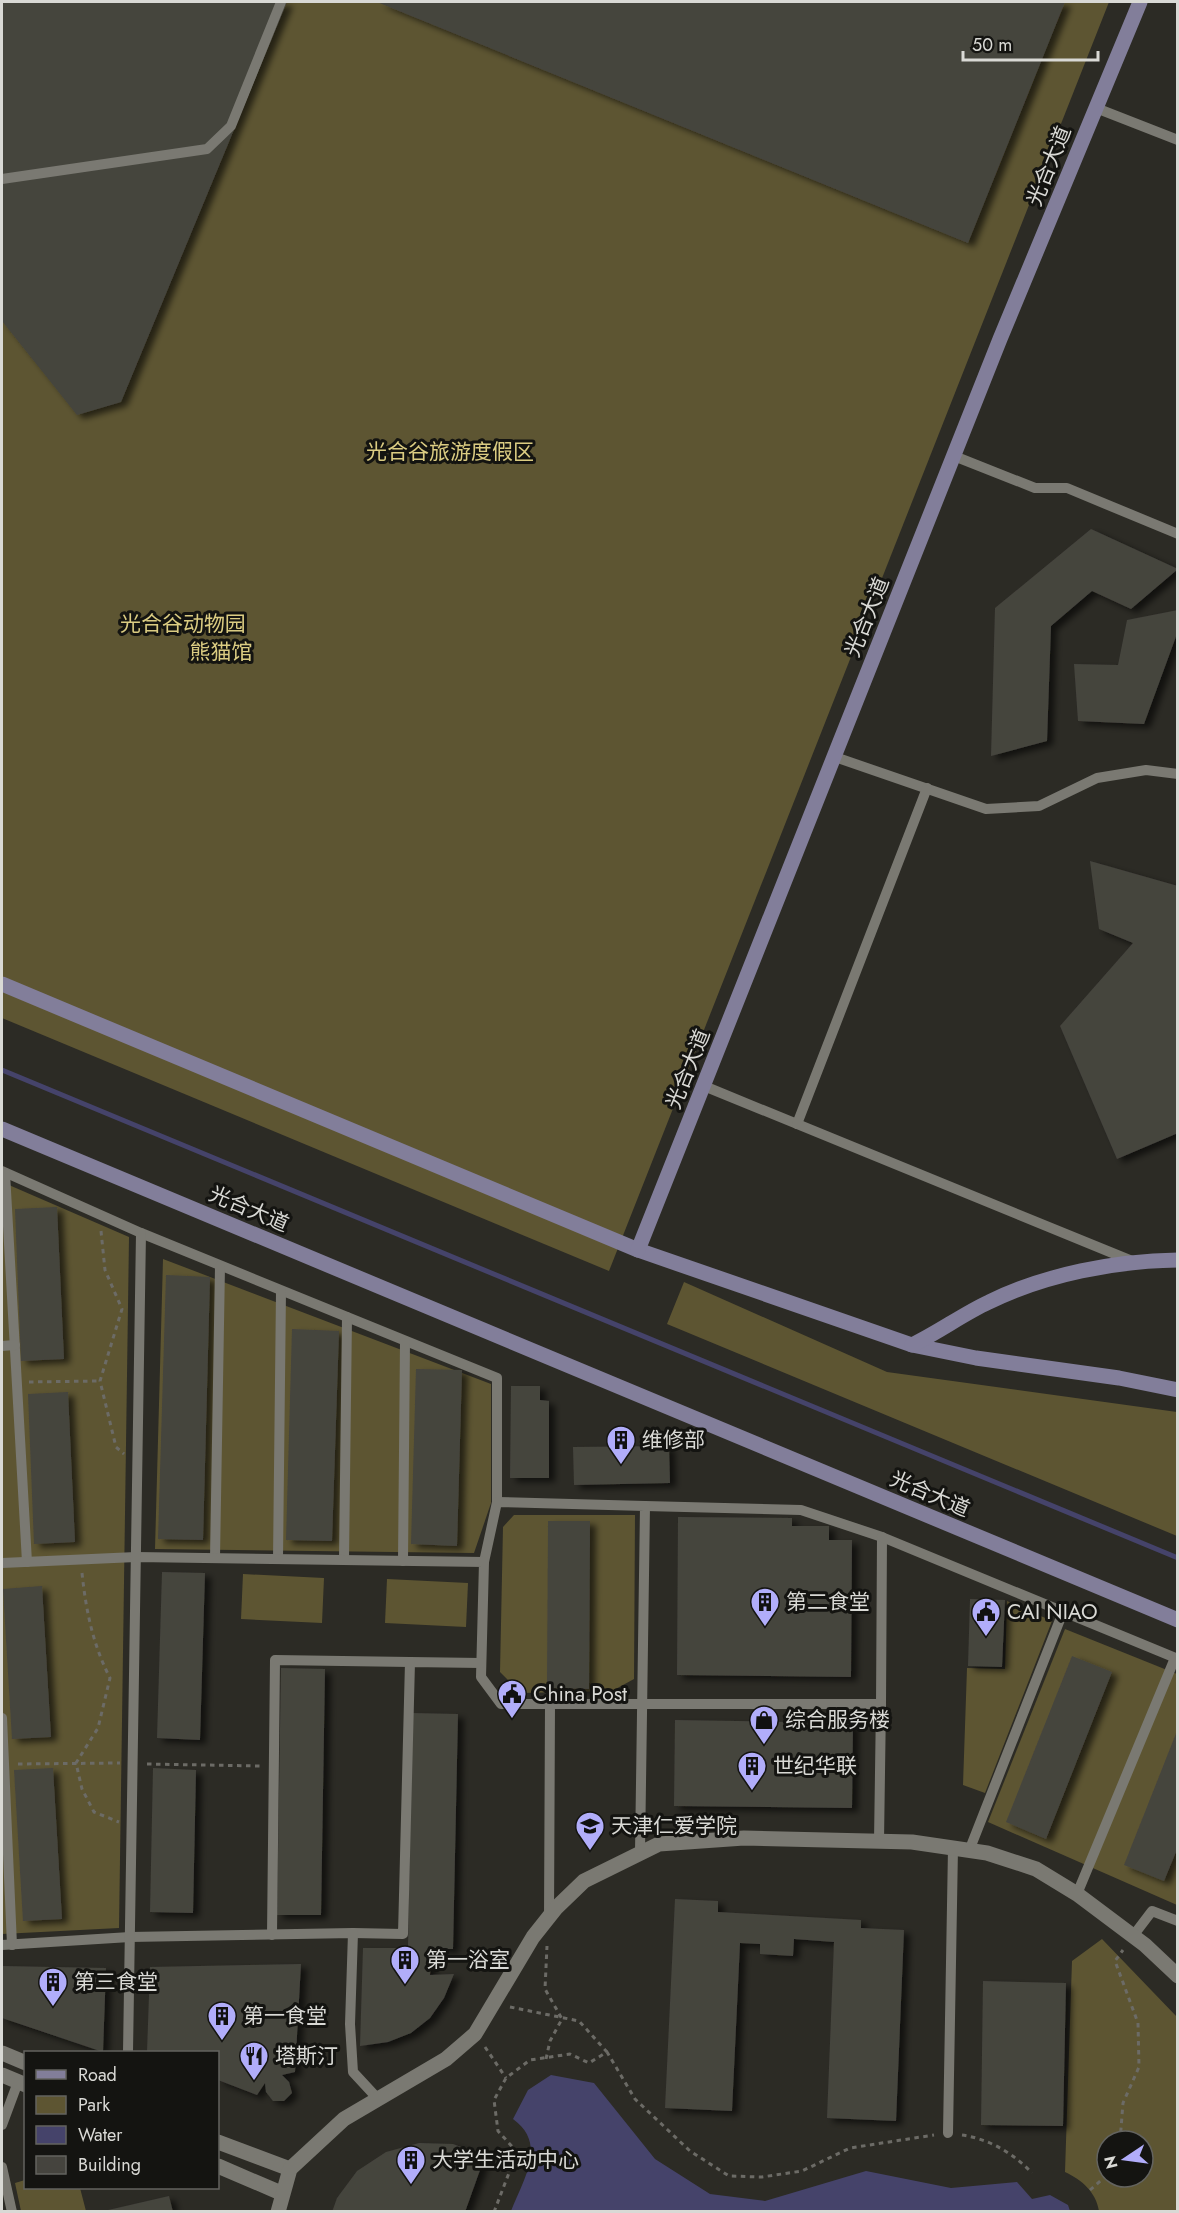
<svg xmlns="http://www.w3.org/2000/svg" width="1179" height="2213" font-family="Jost,'Noto Sans SC',sans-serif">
  <defs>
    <filter id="shadow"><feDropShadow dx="6" dy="4" stdDeviation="3" flood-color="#0009"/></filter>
  </defs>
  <rect width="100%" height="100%" fill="#2c2b25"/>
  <g fill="#5d5532" fill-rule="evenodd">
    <path d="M2,2h1107l-500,1269 -607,-253z"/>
    <path d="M2,1182l127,55 -10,691 -117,6z"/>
    <path d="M163,1259l328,125v119l-17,50 -319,-4z"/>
    <path d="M684,1282l203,90 290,40v124l-510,-212z"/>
    <path d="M514,1515h121l-1,164 -22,12 -91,2 -21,-21 3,-145z"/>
    <path d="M243,1574l81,4 -2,45 -81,-4z"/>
    <path d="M387,1579l81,4 -2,44 -81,-4z"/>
    <path d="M1007,1601l45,20 -67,172 -22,-8 4,-117 38,1z"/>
    <path d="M1065,1629l112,45v231l-189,-83z"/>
    <path d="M1102,1939l75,78v194h-78c-3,-19 -17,-31 -34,-39l7,-211zM1107,2141h36v36h-36z"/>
    <path d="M25,2180l1,8h54l6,23h-65l-6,-28z"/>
  </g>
  <path fill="#45436a" d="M551,2075l43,8 61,76 55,35 55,7 101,-30 85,17 66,-6 15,17 18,-4 18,10 2,6h-559c12,-31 37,-67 2,-92l15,-29z"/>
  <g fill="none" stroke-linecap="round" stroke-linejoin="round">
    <path stroke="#45436a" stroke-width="5" d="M2,1070l1176,488"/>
  </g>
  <g fill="#45443e" filter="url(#shadow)">
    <path d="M2,2h285l-166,400 -44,13 -75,-94z"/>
    <path d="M377,2h688l-97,241z"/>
    <path d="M1091,529l87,40 -47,40 -39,-18 -41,35 -4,115 -56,15 4,-148z"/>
    <path d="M1178,610v21l-34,93 -66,-3 -4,-57 44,1 9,-45z"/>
    <path d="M1090,861l88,25v247l-61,26 -57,-133 73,-83 -34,-14z"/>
    <path d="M57,1207l7,152 -43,2 -6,-152z"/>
    <path d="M166,1275l44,2 -7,263 -45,-1z"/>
    <path d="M292,1329l47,2 -7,210 -46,-1z"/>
    <path d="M416,1369l46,1 -5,176 -46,-2z"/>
    <path d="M511,1386h29v14l9,1v77h-39z"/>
    <path d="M68,1392l7,150 -41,2 -6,-150z"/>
    <path d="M669,1446l1,37 -96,2 -1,-38z"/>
    <path d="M678,1517l114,1v8h37v14h23l-1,137 -174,-2z"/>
    <path d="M548,1521h42l-1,168 -42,-1z"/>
    <path d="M162,1572l43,1 -5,167 -43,-2z"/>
    <path d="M42,1586l9,151 -39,2 -9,-150z"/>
    <path d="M970,1599l35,1 -3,67 -34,-1z"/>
    <path d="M1072,1656l40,16 -66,167 -40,-17z"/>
    <path d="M281,1668l44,1 -4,246h-44z"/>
    <path d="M412,1713l46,1 -5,235h-21l-2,26 24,-1 -10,24 -14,20 -19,15 -23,9 -28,4 3,-98h45z"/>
    <path d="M675,1720l178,3 -1,85 -178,-2z"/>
    <path d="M1177,1731l1,116 -14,34 -40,-16z"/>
    <path d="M53,1768l9,151 -39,2 -9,-151z"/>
    <path d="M153,1768l43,2 -3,143 -43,-1z"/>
    <path d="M675,1899l43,2v11l143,8v8l43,2 -8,191 -69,-3 7,-176 -40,-3 -1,17 -33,-2v-10l-20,-1 -8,168 -67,-3z"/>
    <path d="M301,1964l-6,108 -13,3 7,7 3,11 -8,8h-11l-7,-9 -1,-9 -8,12 -39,-15v-28h-71l3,-85z"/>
    <path d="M2,1966l104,2 -3,84 -101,-34z"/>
    <path d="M983,1981l83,2 -3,143 -82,-1z"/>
    <path d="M419,2143l34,1 32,12 -20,56h-133l5,-14 20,-27 29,-19z"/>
    <path d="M169,2196l4,16h-69v-1z"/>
  </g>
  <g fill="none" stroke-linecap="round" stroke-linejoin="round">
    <g stroke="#6c6b66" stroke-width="3" stroke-dasharray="4.5 4.5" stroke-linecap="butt">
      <path d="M101,1231l4,39 17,39 -22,72 16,66 8,7"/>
      <path d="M29,1382l71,-1"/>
      <path d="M82,1573c4,38 11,72 28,105l-12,50 -22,35 6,26 12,23 25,10"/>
      <path d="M18,1764l102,-1"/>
      <path d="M147,1764l114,2"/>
      <path d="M510,2007l69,14 28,31"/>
      <path d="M485,2047l21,31"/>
      <path d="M546,2059l4,-18 12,-22 -17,-30 2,-43"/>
      <path d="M962,2135c27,4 51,18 70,38"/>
      <path d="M1120,2141l3,-38 16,-36 -1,-44 -23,-62 8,-11"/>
      <path d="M1090,2190l17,-15"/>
      <path d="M494,2212l23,-60 -19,-21 -4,-31 12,-22 24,-18 40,-6 19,9 18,-11 28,47 55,52 39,25 33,1 40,-6 48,-23 84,-13"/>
    </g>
    <g stroke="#7a7972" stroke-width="10">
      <path d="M1096,108l82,32"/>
      <path d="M2,179l205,-30 24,-23 50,-124"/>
      <path d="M954,456l81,32h32l111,46"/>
      <path d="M835,757l151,52 53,-3 58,-28 49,-8 32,4"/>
      <path d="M704,1086l428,175"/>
      <path d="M797,1124l130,-336"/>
      <path d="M2,1171l139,62 356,145v124"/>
      <path d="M5,1173l22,389"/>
      <path d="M2,1346l13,-1"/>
      <path d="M645,1506l156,4 81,27 -1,167"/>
      <path d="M882,1537l296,122"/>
      <path d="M215,1558l5,-292"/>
      <path d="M278,1559l3,-268"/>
      <path d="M344,1560l3,-243"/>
      <path d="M403,1561l2,-220"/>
      <path d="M484,1562l13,-60 148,4 -5,346"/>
      <path d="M2,1563l134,-6 348,5 -3,115 20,27h380l-2,137"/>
      <path d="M2,1718l10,227"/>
      <path d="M969,1851l94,-239"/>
      <path d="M1077,1894l98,-236"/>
      <path d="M549,1917l1,-213"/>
      <path d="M353,1933l50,1 7,-272 71,1"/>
      <path d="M272,1935l3,-275 135,2"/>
      <path d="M1133,1936l19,-25 26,10"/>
      <path d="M2,1945l128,-8 223,-4 -3,91 3,48 25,27"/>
      <path d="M128,2052l13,-819"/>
      <path d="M2,2125l16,-43"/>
      <path d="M948,2133l5,-285"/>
      <path d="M2,2167l10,45"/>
    </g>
    <g stroke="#7a7972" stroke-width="15">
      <path d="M2,2053l24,10"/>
      <path d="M2,2075l24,10"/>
      <path d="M218,2142l72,27"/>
      <path d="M218,2166l63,27"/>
      <path d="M278,2212l12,-43 54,-50 102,-60 29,-25 58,-97 23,-29 28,-27 75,-37 85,-6 168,4 75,11 49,16 41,25 68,51 33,31"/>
    </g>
    <g stroke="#827e9a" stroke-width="15">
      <path d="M2,984l636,266 274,95 64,13 143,20 59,12"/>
      <path d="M2,1129l1176,491"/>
      <path d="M638,1250l362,-911 140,-337"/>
      <path d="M912,1345c27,-13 51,-31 77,-43 57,-28 126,-41 189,-42"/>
    </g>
  </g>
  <defs>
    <g id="building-pin" transform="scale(1.5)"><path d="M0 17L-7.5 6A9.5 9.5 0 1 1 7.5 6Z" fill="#b1adfa" stroke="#141411"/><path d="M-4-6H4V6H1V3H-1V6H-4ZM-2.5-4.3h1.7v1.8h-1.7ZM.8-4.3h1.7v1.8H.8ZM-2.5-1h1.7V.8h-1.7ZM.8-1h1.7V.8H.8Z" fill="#111"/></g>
    <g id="civic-pin" transform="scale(1.5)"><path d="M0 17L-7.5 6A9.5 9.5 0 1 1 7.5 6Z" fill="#b1adfa" stroke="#141411"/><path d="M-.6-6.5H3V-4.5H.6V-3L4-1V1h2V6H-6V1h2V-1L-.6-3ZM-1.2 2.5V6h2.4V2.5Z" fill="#111"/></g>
    <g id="shop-pin" transform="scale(1.5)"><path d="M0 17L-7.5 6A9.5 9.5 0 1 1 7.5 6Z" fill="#b1adfa" stroke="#141411"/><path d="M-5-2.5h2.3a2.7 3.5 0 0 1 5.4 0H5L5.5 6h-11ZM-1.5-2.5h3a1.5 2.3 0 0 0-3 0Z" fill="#111"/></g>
    <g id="university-pin" transform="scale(1.5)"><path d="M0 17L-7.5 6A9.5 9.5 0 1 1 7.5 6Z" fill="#b1adfa" stroke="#141411"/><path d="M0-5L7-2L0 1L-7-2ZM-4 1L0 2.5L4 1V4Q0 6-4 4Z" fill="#111"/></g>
    <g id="restaurant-pin" transform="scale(1.5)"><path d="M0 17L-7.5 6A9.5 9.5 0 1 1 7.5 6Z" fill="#b1adfa" stroke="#141411"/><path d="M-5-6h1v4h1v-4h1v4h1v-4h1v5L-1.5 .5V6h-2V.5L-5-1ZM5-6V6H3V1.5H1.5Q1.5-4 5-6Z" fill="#111"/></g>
  </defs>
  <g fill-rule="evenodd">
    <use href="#building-pin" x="621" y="1440"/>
    <use href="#building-pin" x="765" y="1602"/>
    <use href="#civic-pin" x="986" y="1612"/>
    <use href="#civic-pin" x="512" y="1694"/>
    <use href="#shop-pin" x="764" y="1720"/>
    <use href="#building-pin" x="752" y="1766"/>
    <use href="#university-pin" x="590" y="1826"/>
    <use href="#building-pin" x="405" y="1960"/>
    <use href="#building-pin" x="53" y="1982"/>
    <use href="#building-pin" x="222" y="2016"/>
    <use href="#restaurant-pin" x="254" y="2056"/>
    <use href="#building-pin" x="411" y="2160"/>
  </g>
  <g text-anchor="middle" stroke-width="6" stroke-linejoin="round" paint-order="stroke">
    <g font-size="21" fill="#d9d9d5" stroke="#141411">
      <text transform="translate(1049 166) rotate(-68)" y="7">光合大道</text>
      <text transform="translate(867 617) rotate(-68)" y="7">光合大道</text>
      <text transform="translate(688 1069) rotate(-68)" y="7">光合大道</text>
      <text transform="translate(249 1209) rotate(23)" y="7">光合大道</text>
      <text transform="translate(930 1494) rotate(23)" y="7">光合大道</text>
    </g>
    <g font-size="21" fill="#dbcc82" stroke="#141411">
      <text x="450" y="459">光合谷旅游度假区</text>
      <text x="183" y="631">光合谷动物园</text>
      <text x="221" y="659">熊猫馆</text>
    </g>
    <g font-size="21" fill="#d9d9d5" stroke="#141411" text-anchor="start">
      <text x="642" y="1447">维修部</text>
      <text x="786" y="1609">第二食堂</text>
      <text x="1007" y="1619">CAI NIAO</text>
      <text x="533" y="1701">China Post</text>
      <text x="785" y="1727">综合服务楼</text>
      <text x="773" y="1773">世纪华联</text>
      <text x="611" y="1833">天津仁爱学院</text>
      <text x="426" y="1967">第一浴室</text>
      <text x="74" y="1989">第三食堂</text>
      <text x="243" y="2023">第一食堂</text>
      <text x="275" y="2063">塔斯汀</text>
      <text x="432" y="2167">大学生活动中心</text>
    </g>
  </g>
  <rect width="1179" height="2213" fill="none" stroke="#d9d9d5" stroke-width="6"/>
  <rect x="24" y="2051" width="195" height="138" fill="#141411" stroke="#63635f" stroke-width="1.5"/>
  <rect x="36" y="2070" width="30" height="9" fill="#827e9a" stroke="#63635f" stroke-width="1.5"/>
  <text x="78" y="2081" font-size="18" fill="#d9d9d5">Road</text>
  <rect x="36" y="2096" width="30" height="18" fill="#5d5532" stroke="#63635f" stroke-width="1.5"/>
  <text x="78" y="2111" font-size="18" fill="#d9d9d5">Park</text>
  <rect x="36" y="2126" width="30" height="18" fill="#45436a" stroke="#63635f" stroke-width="1.5"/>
  <text x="78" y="2141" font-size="18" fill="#d9d9d5">Water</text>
  <rect x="36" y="2156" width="30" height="18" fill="#45443e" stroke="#63635f" stroke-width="1.5"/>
  <text x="78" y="2171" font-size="18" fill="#d9d9d5">Building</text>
  <g transform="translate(1125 2159) rotate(257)"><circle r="28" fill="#141411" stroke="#63635f" stroke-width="1.5"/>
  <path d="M0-4.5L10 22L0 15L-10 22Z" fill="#b1adfa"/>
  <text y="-9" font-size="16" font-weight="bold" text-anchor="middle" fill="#d9d9d5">N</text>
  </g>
  <path d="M963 51v9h135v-9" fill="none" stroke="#d9d9d5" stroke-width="3"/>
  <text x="972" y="51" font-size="18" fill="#d9d9d5" stroke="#141411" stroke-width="4.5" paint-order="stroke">50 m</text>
</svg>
